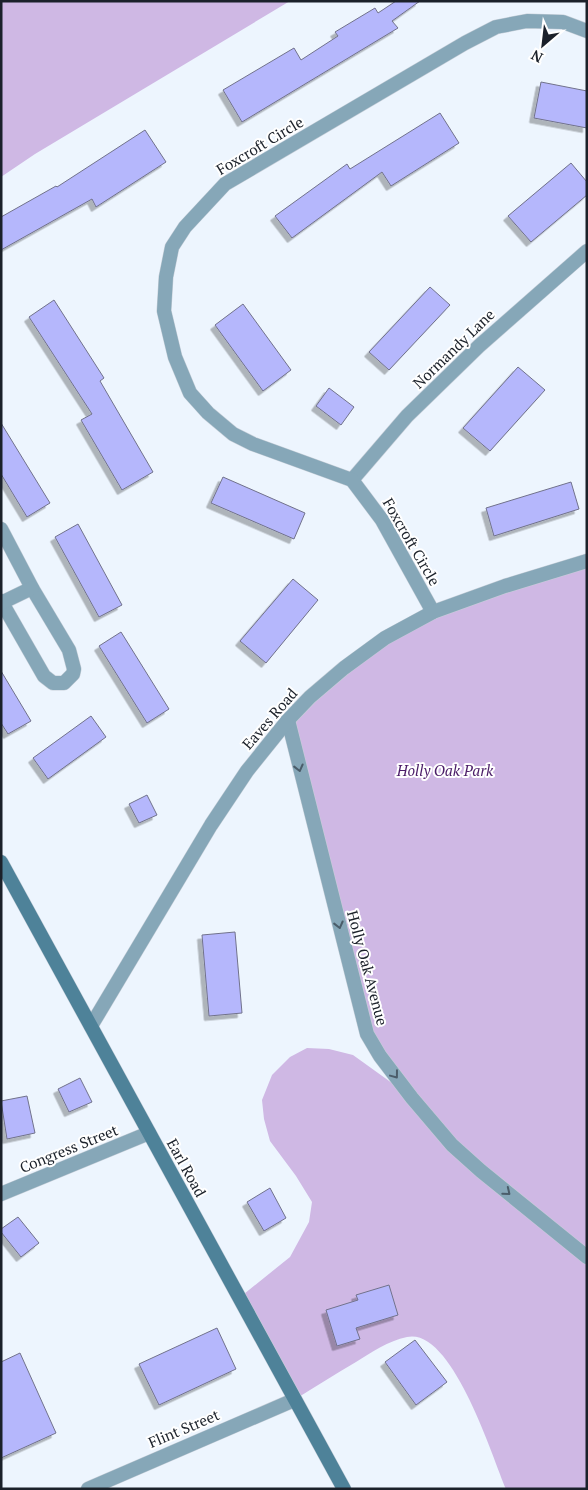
<svg xmlns="http://www.w3.org/2000/svg" width="588" height="1490" font-family="'PT Serif',serif">
  <defs>
    <filter id="shadow"><feDropShadow dx="-4.5" dy="4.5" stdDeviation="0" flood-color="#0004"/></filter>
  </defs>
  <rect width="100%" height="100%" fill="#edf5fe"/>
  <g fill="#cfb8e4">
    <path d="M1,1h289l-255,153 -34,23z"/>
    <path d="M587,561v928h-81c-14,-33 -54,-162 -99,-152 -19,4 -35,15 -51,25 -21,12 -41,25 -62,38l-55,-102 51,-41 19,-35 3,-20 -16,-26 -26,-35 -6,-22 -2,-19 10,-25 18,-18 17,-9 22,1 24,6 57,41 -43,-62 -79,-314 22,-23 123,-85z"/>
  </g>
  <g fill="#b5b7fc" stroke="#71728b" filter="url(#shadow)">
    <path d="M396,1h24l-28,20 6,7 -156,94 -19,-32 71,-42 7,12 37,-24 -3,-4 40,-24 3,5z"/>
    <path d="M541,82l46,9v37l-53,-10z"/>
    <path d="M440,113l19,30 -68,43 -9,-14 -90,66 -17,-22 72,-52 3,5z"/>
    <path d="M145,130l21,32 -70,45 -4,-8 -91,51v-33l55,-31 1,1z"/>
    <path d="M571,163l16,19v13l-56,47 -23,-26z"/>
    <path d="M430,287l20,18 -61,65 -20,-18z"/>
    <path d="M54,300l50,78 -4,3 53,91 -31,18 -41,-70 11,-6 -63,-97z"/>
    <path d="M243,304l48,66 -28,21 -48,-66z"/>
    <path d="M518,367l27,23 -55,61 -27,-23z"/>
    <path d="M329,388l25,19 -13,18 -25,-19z"/>
    <path d="M1,423l49,80 -23,14 -26,-43z"/>
    <path d="M223,477l82,36 -11,26 -83,-36z"/>
    <path d="M571,482l8,27 -85,27 -8,-28z"/>
    <path d="M78,524l44,81 -23,12 -44,-80z"/>
    <path d="M293,579l25,21 -52,63 -26,-22z"/>
    <path d="M121,632l48,77 -22,14 -48,-77z"/>
    <path d="M1,671l30,50 -23,13 -7,-11z"/>
    <path d="M91,716l15,21 -58,42 -15,-21z"/>
    <path d="M147,795l10,20 -18,8 -10,-19z"/>
    <path d="M235,932l7,81 -33,3 -7,-81z"/>
    <path d="M80,1078l12,24 -23,10 -11,-23z"/>
    <path d="M27,1096l8,37 -28,6 -6,-38z"/>
    <path d="M270,1188l16,30 -22,13 -17,-29z"/>
    <path d="M18,1217l21,26 -18,14 -20,-25v-3z"/>
    <path d="M389,1285l9,30 -42,13 4,11 -23,7 -11,-36 32,-10 -2,-5z"/>
    <path d="M217,1328l19,41 -77,36 -20,-41z"/>
    <path d="M415,1340l32,42 -31,23 -31,-43z"/>
    <path d="M20,1353l36,80 -55,25v-96z"/>
  </g>
  <g fill="none" stroke-linecap="round" stroke-linejoin="round">
    <g stroke="#c7cfd8" stroke-width="15">
      <g id="minor">
        <path d="M352,480l55,-64 72,-70 108,-95"/>
        <path d="M1,529l31,59 37,62 5,19 -1,5 -9,9h-11l-9,-7 -43,-75"/>
        <path d="M1,603l31,-15"/>
        <path d="M433,612l-51,-92 -30,-40 -99,-36 -20,-10 -25,-21 -18,-20 -15,-36 -11,-46 2,-34 6,-30 13,-20 40,-43 240,-141 31,-16 31,-6 36,1 24,9"/>
        <path d="M288,720l79,314 13,22 32,42 40,47 29,26 106,86"/>
        <path d="M1,1194l148,-61"/>
        <path d="M88,1489l206,-89"/>
      </g>
    </g>
    <g stroke="#c7cfd8" stroke-width="15">
      <path id="tertiary" d="M91,1026l120,-201 36,-54 41,-51 22,-23 34,-29 41,-30 48,-26 72,-26 82,-25"/>
    </g>
    <g stroke="#c7cfd8" stroke-width="15">
      <path id="secondary" d="M1,862l343,627"/>
    </g>
    <use href="#minor" stroke="#86a7b8" stroke-width="14"/>
    <use href="#tertiary" stroke="#86a7b8" stroke-width="14"/>
    <use href="#secondary" stroke="#4e8299" stroke-width="14"/>
  </g>
  <defs><path id="oneway-chevron" d="M-2-3.5L2.5 0L-2 3.5" fill="none" stroke-width="1.6" stroke-linecap="round" stroke-linejoin="round" transform="scale(1.25)"/></defs>
  <g stroke="#4b5d6a">
    <use href="#oneway-chevron" transform="translate(299 768) rotate(76)"/>
    <use href="#oneway-chevron" transform="translate(339 925) rotate(76)"/>
    <use href="#oneway-chevron" transform="translate(395 1075) rotate(53)"/>
    <use href="#oneway-chevron" transform="translate(507 1192) rotate(39)"/>
  </g>
  <g text-anchor="middle" stroke-width="4" stroke-linejoin="round" paint-order="stroke">
    <g font-size="15" fill="#1b212a" stroke="#fff">
      <text transform="translate(260 146) rotate(-31)" y="5">Foxcroft Circle</text>
      <text transform="translate(454 349) rotate(-44)" y="5">Normandy Lane</text>
      <text transform="translate(411 542) rotate(60)" y="5">Foxcroft Circle</text>
      <text transform="translate(270 719) rotate(-49)" y="5">Eaves Road</text>
      <text transform="translate(367 968) rotate(75)" y="5">Holly Oak Avenue</text>
      <text transform="translate(69 1149) rotate(-22)" y="5">Congress Street</text>
      <text transform="translate(186 1168) rotate(61)" y="5">Earl Road</text>
      <text transform="translate(184 1429) rotate(-23)" y="5">Flint Street</text>
    </g>
    <g font-size="15" font-style="italic" fill="#4b1d68" stroke="#fff">
      <text x="445" y="776">Holly Oak Park</text>
    </g>
  </g>
  <rect width="588" height="1490" fill="none" stroke="#1b212a" stroke-width="5"/>
  <g transform="translate(543 45) rotate(208)" stroke="#ffffff" stroke-width="4" paint-order="stroke">
  <path d="M0-4L9 19L0 12L-9 19Z" fill="#1b212a"/>
  <text y="-8" font-size="14" font-weight="bold" text-anchor="middle" fill="#1b212a">N</text>
  </g>
</svg>
